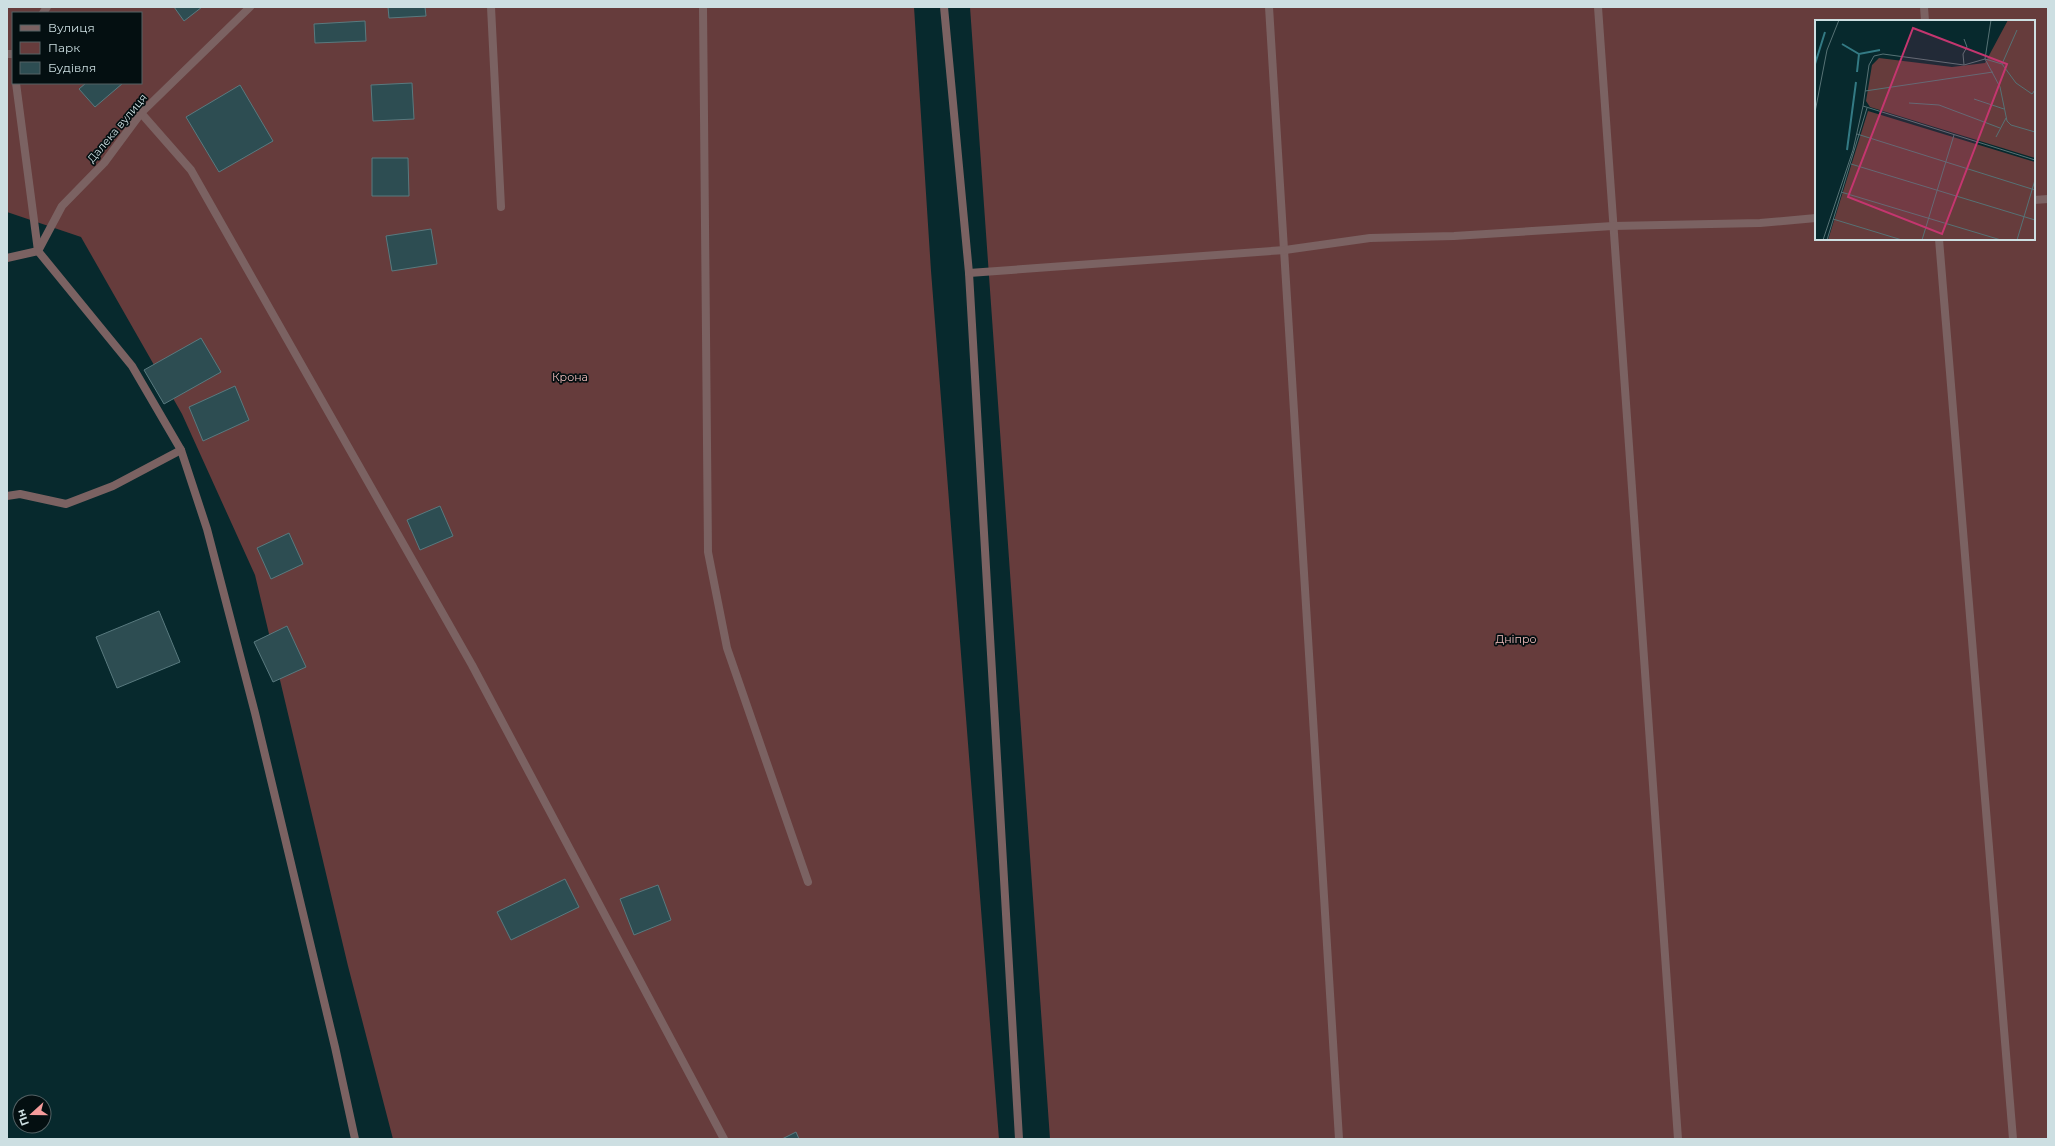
<svg xmlns="http://www.w3.org/2000/svg" width="2055" height="1146" font-family="Montserrat,sans-serif">
  <rect width="100%" height="100%" fill="#07292d"/>
  <g fill="#663c3c" fill-rule="evenodd">
    <path d="M7,7h907l17,264 68,868h-606l-45,-173 -93,-391 -73,-161 -101,-177 -74,-25zM13,13h128v70h-128z"/>
    <path d="M970,7h1078v1132h-998zM1816,21h218v218h-218z"/>
  </g>
  <g fill="#2d4d52" stroke="#597a7f">
    <path d="M174,7h28l-18,14z"/>
    <path d="M388,7h37l1,9 -37,2z"/>
    <path d="M365,21l1,20 -51,2 -1,-19z"/>
    <path d="M86,83h37l-28,24 -16,-18z"/>
    <path d="M412,83l2,36 -41,2 -2,-36z"/>
    <path d="M240,85l33,56 -54,31 -33,-55z"/>
    <path d="M372,158h36l1,38h-37z"/>
    <path d="M431,229l6,35 -45,7 -6,-35z"/>
    <path d="M201,338l20,34 -57,32 -20,-34z"/>
    <path d="M235,386l14,34 -46,21 -14,-34z"/>
    <path d="M440,506l13,30 -33,14 -13,-30z"/>
    <path d="M289,533l14,31 -32,15 -14,-31z"/>
    <path d="M159,611l21,51 -63,26 -21,-51z"/>
    <path d="M287,626l19,41 -33,15 -19,-40z"/>
    <path d="M565,879l14,28 -68,33 -14,-28z"/>
    <path d="M658,885l13,35 -37,15 -14,-36z"/>
    <path d="M796,1132l3,7h-17z"/>
  </g>
  <g fill="none" stroke-linecap="round" stroke-linejoin="round">
    <g stroke="#7b6262" stroke-width="8">
      <path d="M491,7l10,200"/>
      <path d="M703,7l5,545 19,96 81,234"/>
      <path d="M944,7l25,266 50,866"/>
      <path d="M1269,7l70,1132"/>
      <path d="M1598,7l80,1132"/>
      <path d="M1924,7l1,14"/>
      <path d="M43,13l4,-6"/>
      <path d="M7,54h6"/>
      <path d="M16,83l22,168"/>
      <path d="M141,113l50,57 281,495 252,474"/>
      <path d="M2034,200l14,-1"/>
      <path d="M1939,239l74,900"/>
      <path d="M969,273l316,-23 85,-12 84,-2 159,-10 147,-3 56,-5"/>
      <path d="M7,496l13,-2 46,10 47,-18 68,-36"/>
    </g>
    <g stroke="#7b6262" stroke-width="8">
      <path d="M38,251l94,115 49,84 26,79 48,184 80,334 20,92"/>
      <path d="M7,258l31,-7 24,-45 42,-43 37,-50 109,-106"/>
    </g>
  </g>
  <g text-anchor="middle" stroke-width="3.5" stroke-linejoin="round" paint-order="stroke">
    <g font-size="11" fill="#cddfe2" stroke="#040f11">
      <text transform="translate(117 128) rotate(-50)" y="4">Далека вулиця</text>
    </g>
    <g font-size="11" fill="#f4bfbe" stroke="#040f11">
      <text x="570" y="381">Крона</text>
      <text x="1516" y="643">Дніпро</text>
    </g>
  </g>
  <g transform="translate(1815 20)">
    <rect width="220" height="220" fill="#07292d"/>
    <path d="M193,0h27v138l-165,-51 -4,-6 6,-36 7,-7 73,9 33,-4zM53,91l167,51v78h-207z" fill="#663c3c"/>
    <path fill="none" stroke="#337a84" stroke-width="2" d="M27,24l17,10 21,-4M0,44l10,-32M42,52l2,-18M32,130l9,-68"/>
    <path fill="none" stroke="#567275" stroke-width="1" d="M176,0l-6,39 15,28 7,34 4,4 24,7M187,44l15,-34M149,45l-1,-11 4,-7 -3,-8M50,71l128,-19M159,79l30,10M94,83l30,2 61,23M48,86l172,54M0,92l12,-62 12,-30M42,114l178,56M181,117l10,-19M36,144l184,56M26,172l160,48M18,199l69,21M8,220l30,-90 10,-44 6,-41 5,-9 9,-2 81,11 21,-6 17,5 14,19 16,11 3,-4M12,220l40,-132M107,220l32,-105M202,220l18,-60"/>
    <path fill="#c4366f" fill-opacity="0.15" stroke="#c4366f" stroke-width="2" d="M98,8l94,36 -65,170 -94,-37z"/>
    <rect width="220" height="220" fill="none" stroke="#cddfe2" stroke-width="2"/>
  </g>
  <rect width="2055" height="1146" fill="none" stroke="#cddfe2" stroke-width="16"/>
  <rect x="12" y="12" width="130" height="72" fill="#040f11" stroke="#546265"/>
  <rect x="20" y="25" width="20" height="6" fill="#7b6262" stroke="#546265"/>
  <text x="48" y="32" font-size="12" fill="#cddfe2">Вулиця</text>
  <rect x="20" y="42" width="20" height="12" fill="#663c3c" stroke="#546265"/>
  <text x="48" y="52" font-size="12" fill="#cddfe2">Парк</text>
  <rect x="20" y="62" width="20" height="12" fill="#2d4d52" stroke="#546265"/>
  <text x="48" y="72" font-size="12" fill="#cddfe2">Будівля</text>
  <g transform="translate(32 1114) rotate(249)"><circle r="19" fill="#040f11" stroke="#546265"/>
  <path d="M0-3L7 15L0 10L-7 15Z" fill="#f59b9b"/>
  <text y="-6" font-size="11" font-weight="bold" text-anchor="middle" fill="#cddfe2">Пн</text>
  </g>
</svg>
